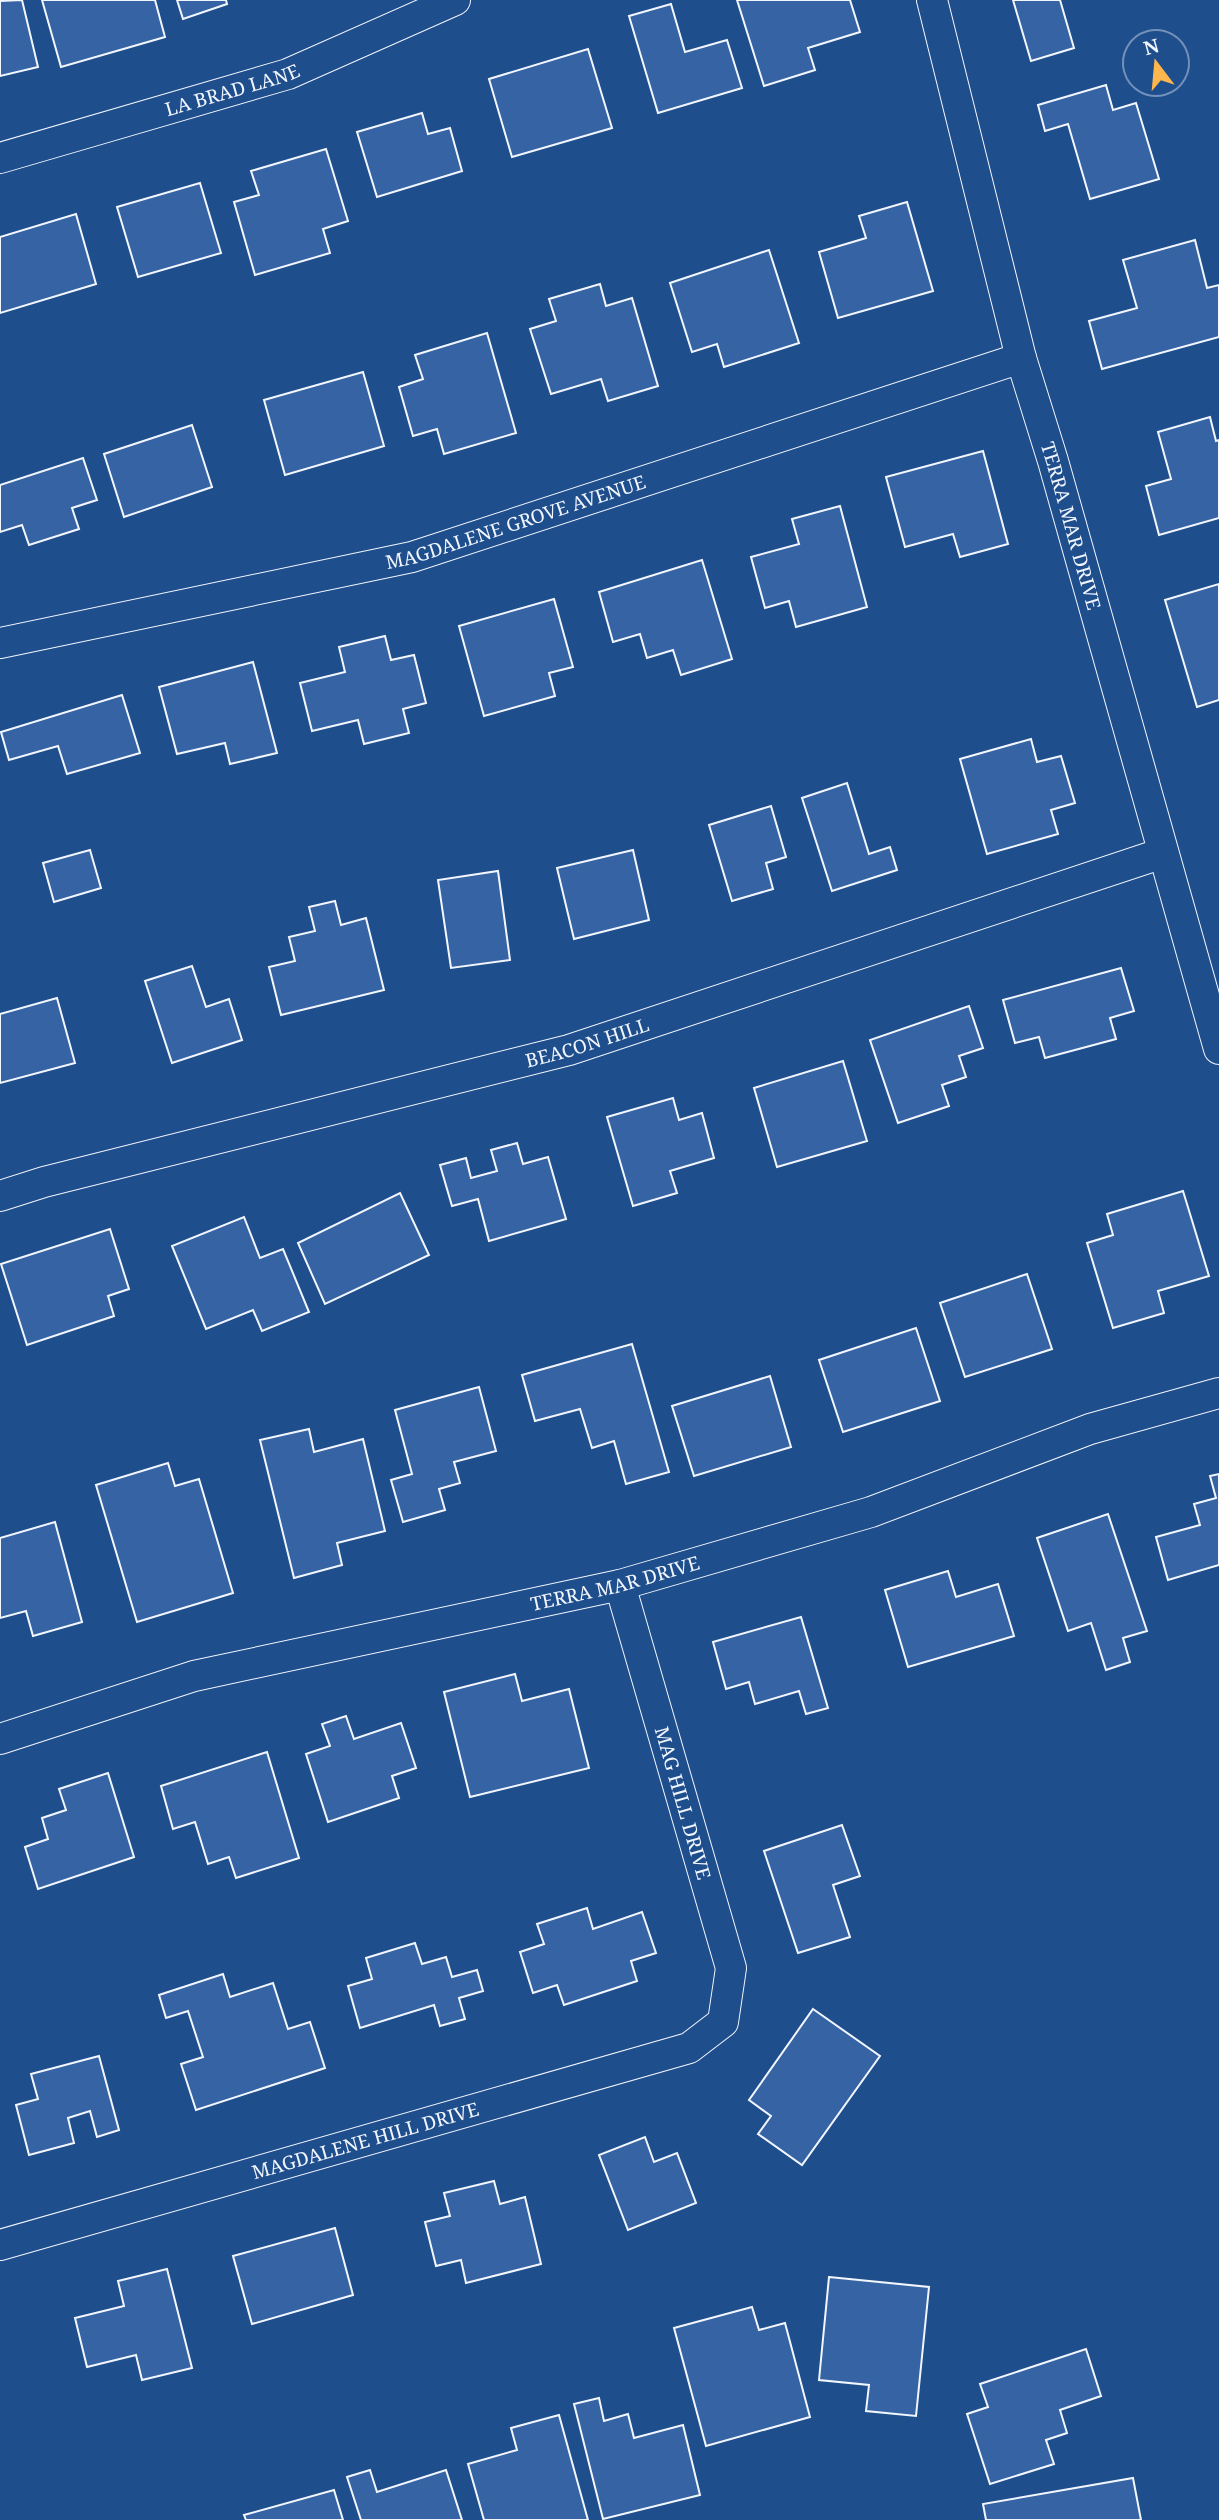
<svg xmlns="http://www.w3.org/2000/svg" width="1219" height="2520" font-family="'Noto Serif',serif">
  <rect width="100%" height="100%" fill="#1f4e8c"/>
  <g fill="#3563a3" stroke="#f2f6ff" stroke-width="2">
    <path d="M22,0l16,67 -38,9v-75z"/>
    <path d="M42,0h113l10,37 -104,30z"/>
    <path d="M177,0h49l1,4 -44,15z"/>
    <path d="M737,0h113l10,32 -52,16 7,22 -51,16z"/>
    <path d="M1013,0h47l14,48 -43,13z"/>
    <path d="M671,4l14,48 42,-12 15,48 -84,25 -29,-97z"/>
    <path d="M588,49l24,79 -100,29 -23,-78z"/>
    <path d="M1106,85l7,25 23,-7 23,76 -69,20 -22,-75 -23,7 -7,-26z"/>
    <path d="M422,113l6,21 22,-6 12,43 -85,26 -20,-65z"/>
    <path d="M326,149l22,72 -25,8 7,24 -75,22 -21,-73 25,-7 -8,-24z"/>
    <path d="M200,183l21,70 -83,24 -21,-70z"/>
    <path d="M907,202l26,89 -95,27 -19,-66 47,-14 -7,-22z"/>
    <path d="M76,214l20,70 -96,29v-76z"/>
    <path d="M1195,240l12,48 12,-3v52l-117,32 -13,-48 48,-13 -14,-48z"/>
    <path d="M769,250l30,93 -75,24 -7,-23 -25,8 -22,-69z"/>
    <path d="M600,284l6,22 26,-8 26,88 -50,15 -7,-22 -50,15 -21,-65 26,-8 -7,-22z"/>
    <path d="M487,333l29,100 -72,21 -7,-25 -24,7 -14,-49 24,-8 -8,-24z"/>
    <path d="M363,372l21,74 -99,29 -21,-75z"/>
    <path d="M1210,417l6,24 3,-1v78l-60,17 -13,-49 25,-7 -13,-47z"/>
    <path d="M192,425l20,62 -88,30 -20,-63z"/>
    <path d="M983,451l25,93 -48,13 -7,-23 -48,13 -19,-70z"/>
    <path d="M83,458l14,42 -25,8 7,21 -50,16 -7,-20 -22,7v-47z"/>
    <path d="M840,506l27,101 -71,20 -7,-26 -24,7 -14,-51 48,-13 -7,-25z"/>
    <path d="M702,560l30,99 -51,16 -8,-25 -26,8 -7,-24 -27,8 -14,-50z"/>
    <path d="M1219,584v116l-22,7 -32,-107z"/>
    <path d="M554,599l19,68 -24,6 6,23 -71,20 -25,-90z"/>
    <path d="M385,636l6,24 23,-5 12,48 -23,6 6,24 -45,11 -6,-24 -46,11 -12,-48 45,-11 -6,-25z"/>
    <path d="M253,662l24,91 -47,11 -5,-21 -48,11 -18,-67z"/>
    <path d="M122,695l18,58 -73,21 -9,-28 -49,14 -8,-28z"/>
    <path d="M1031,739l6,23 24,-6 14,47 -24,7 7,24 -71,20 -27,-95z"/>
    <path d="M847,783l22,71 21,-7 7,23 -65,21 -30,-93z"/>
    <path d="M771,806l15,51 -20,6 7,26 -41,12 -23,-76z"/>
    <path d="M90,850l11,38 -47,14 -11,-39z"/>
    <path d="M633,850l16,70 -75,19 -17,-71z"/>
    <path d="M498,871l12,89 -59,8 -13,-88z"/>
    <path d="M335,901l6,24 25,-7 18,72 -103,25 -12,-48 26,-6 -6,-24 26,-6 -6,-24z"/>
    <path d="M192,966l14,41 23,-8 13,41 -70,23 -27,-82z"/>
    <path d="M1121,968l13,43 -24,7 6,21 -71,19 -6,-21 -24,6 -12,-43z"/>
    <path d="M57,998l18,65 -75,20v-69z"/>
    <path d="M969,1006l14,42 -24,8 7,21 -24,8 7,21 -51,17 -28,-83z"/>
    <path d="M843,1061l24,80 -90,26 -23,-79z"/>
    <path d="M673,1098l6,22 23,-7 12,45 -44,13 7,22 -44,13 -26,-89z"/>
    <path d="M517,1143l6,21 25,-7 18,62 -77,22 -11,-42 -26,7 -12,-41 26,-7 5,20 26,-7 -6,-21z"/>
    <path d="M1183,1191l26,85 -51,15 6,22 -51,15 -26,-85 26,-8 -6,-21z"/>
    <path d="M400,1193l29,62 -104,49 -27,-61z"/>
    <path d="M244,1217l16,41 23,-9 26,63 -47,19 -9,-21 -47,19 -34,-83z"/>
    <path d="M110,1229l19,60 -21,7 6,20 -87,29 -26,-81z"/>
    <path d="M1027,1274l25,75 -87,28 -25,-74z"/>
    <path d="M916,1328l24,73 -97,31 -24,-72z"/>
    <path d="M632,1344l37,128 -43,12 -12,-43 -22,7 -12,-39 -45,12 -13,-46z"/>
    <path d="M770,1376l21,71 -97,29 -22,-70z"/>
    <path d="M479,1387l17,64 -42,11 6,21 -21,6 6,21 -42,12 -12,-42 21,-6 -17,-64z"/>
    <path d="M309,1429l5,23 49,-13 22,92 -48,12 5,22 -48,13 -34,-138z"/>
    <path d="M168,1463l7,23 24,-7 34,114 -96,29 -41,-137z"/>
    <path d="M1219,1474v91l-51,15 -12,-43 44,-12 -6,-21 22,-6 -6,-22z"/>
    <path d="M1108,1514l39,117 -24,7 7,24 -24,8 -15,-47 -23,8 -31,-93z"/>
    <path d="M55,1522l27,100 -49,14 -7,-25 -26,7v-80z"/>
    <path d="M948,1571l8,26 42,-13 16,52 -106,31 -23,-77z"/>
    <path d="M801,1617l27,91 -22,6 -7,-23 -44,13 -6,-22 -23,7 -13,-47z"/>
    <path d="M515,1674l7,27 47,-12 20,79 -119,29 -26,-105z"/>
    <path d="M346,1716l8,23 47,-16 15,45 -24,8 7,22 -71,24 -22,-68 24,-8 -8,-22z"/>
    <path d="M267,1752l32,106 -63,20 -7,-21 -21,7 -13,-42 -22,7 -12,-43z"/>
    <path d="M108,1773l26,84 -96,32 -13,-42 23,-8 -6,-21 24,-8 -7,-21z"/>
    <path d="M842,1825l18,51 -27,9 17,52 -52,16 -34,-102z"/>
    <path d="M587,1908l6,21 49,-17 14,41 -25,8 6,20 -73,24 -7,-20 -24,8 -13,-41 24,-8 -7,-20z"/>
    <path d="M415,1943l7,21 24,-7 6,20 25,-7 6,21 -24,7 6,21 -25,7 -6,-21 -74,23 -12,-42 24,-7 -6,-21z"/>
    <path d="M223,1974l7,23 43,-14 15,46 22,-7 15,46 -129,42 -15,-46 22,-7 -15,-46 -22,7 -7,-23z"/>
    <path d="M813,2009l67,47 -78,109 -44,-31 13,-18 -22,-16z"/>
    <path d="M99,2056l20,74 -22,7 -7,-26 -22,7 6,25 -45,12 -13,-50 22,-6 -7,-25z"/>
    <path d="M645,2137l9,25 23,-9 19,50 -68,27 -29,-75z"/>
    <path d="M494,2181l6,23 25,-7 16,67 -75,19 -5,-23 -25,6 -11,-44 25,-6 -6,-23z"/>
    <path d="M335,2228l18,67 -101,29 -19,-68z"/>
    <path d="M167,2269l25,99 -50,12 -6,-25 -49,12 -12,-49 49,-12 -6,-25z"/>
    <path d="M829,2277l100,10 -13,129 -50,-5 3,-26 -50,-5z"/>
    <path d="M752,2307l7,23 26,-7 25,94 -104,29 -32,-118z"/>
    <path d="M1086,2349l15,47 -41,14 7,23 -21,7 8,24 -64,20 -23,-70 21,-7 -8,-23z"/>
    <path d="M599,2398l5,23 24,-7 6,24 49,-13 17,70 -97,24 -29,-115z"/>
    <path d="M559,2415l29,105h-104l-16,-56 49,-14 -6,-22z"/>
    <path d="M370,2470l7,22 69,-22 16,50h-101l-14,-43z"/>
    <path d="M1133,2478l8,42h-155l-3,-16z"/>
    <path d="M334,2490l9,30h-97l-2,-5z"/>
  </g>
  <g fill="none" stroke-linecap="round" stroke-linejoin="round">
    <g stroke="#f2f6ff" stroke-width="32">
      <g id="minor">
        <path id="s1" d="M932,0l89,358 32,103 166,588"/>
        <path id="s2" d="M0,158l288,-84 167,-74"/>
        <path id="s3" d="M0,643l412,-86 609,-199"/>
        <path id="s4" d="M0,1196l44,-14 525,-132 594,-197"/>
        <path id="s5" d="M0,1739l194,-63 426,-91 251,-73 219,-83 129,-36"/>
        <path id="s6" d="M0,2245l689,-197 34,-26 8,-54 -111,-383"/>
      </g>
    </g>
    <use href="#minor" stroke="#1f4e8c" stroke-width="30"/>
  </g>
  <g text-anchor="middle" stroke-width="5" stroke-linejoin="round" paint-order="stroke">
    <g font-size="19" fill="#f2f6ff" stroke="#1f4e8c">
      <text dy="7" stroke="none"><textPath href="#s2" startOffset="242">LA BRAD LANE</textPath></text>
      <text dy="7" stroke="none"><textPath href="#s3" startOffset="530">MAGDALENE GROVE AVENUE</textPath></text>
      <text dy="7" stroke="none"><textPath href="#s1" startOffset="544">TERRA MAR DRIVE</textPath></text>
      <text dy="7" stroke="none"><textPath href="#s4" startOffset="607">BEACON HILL</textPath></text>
      <text dy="7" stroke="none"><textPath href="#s5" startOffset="635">TERRA MAR DRIVE</textPath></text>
      <text transform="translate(683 1803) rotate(74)" y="7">MAG HILL DRIVE</text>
      <text dy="7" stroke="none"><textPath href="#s6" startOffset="380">MAGDALENE HILL DRIVE</textPath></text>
    </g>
  </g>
  <g transform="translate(1156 63) rotate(344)"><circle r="33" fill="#1f4e8c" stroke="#7391ba" stroke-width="2"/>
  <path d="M0-5L12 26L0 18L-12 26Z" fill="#ffb74d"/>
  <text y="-10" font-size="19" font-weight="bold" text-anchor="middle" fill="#f2f6ff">N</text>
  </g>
</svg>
